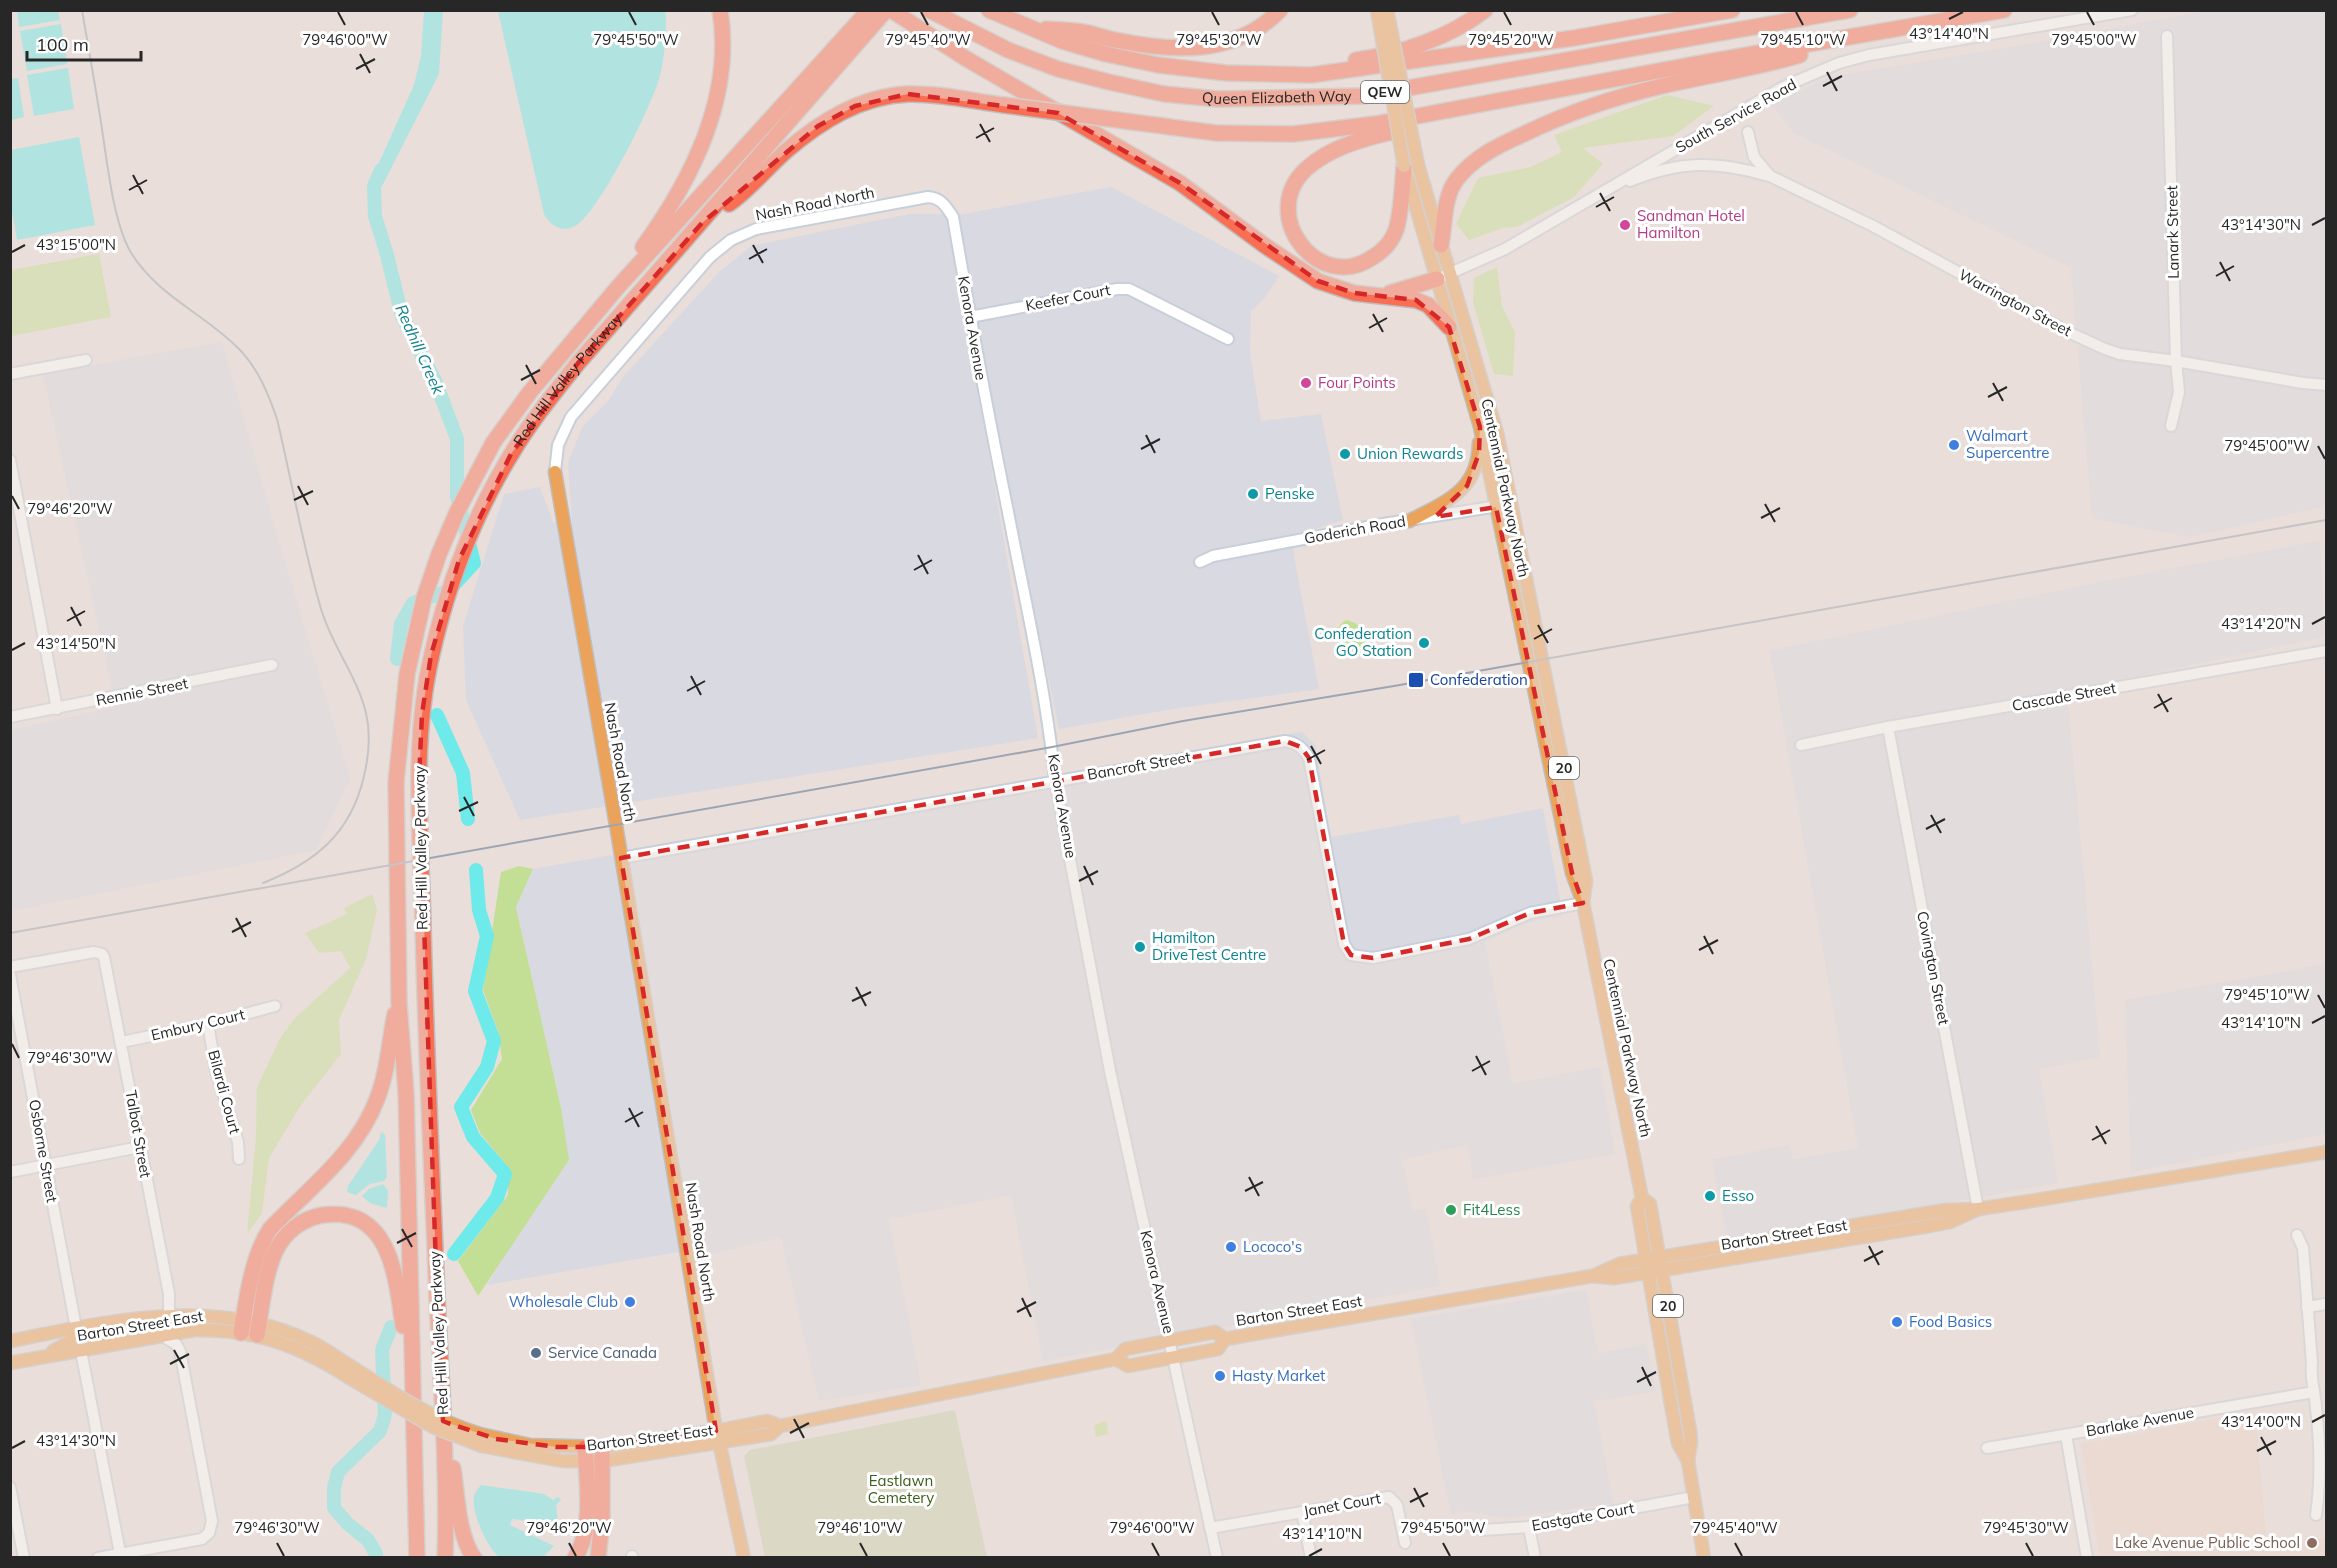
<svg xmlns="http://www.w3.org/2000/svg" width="2337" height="1568" font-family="Mulish,sans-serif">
  <rect width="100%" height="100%" fill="#e9ded9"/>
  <g fill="#d9d9e2">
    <path d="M2206,11h120v495l-137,31 -97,-19 -21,-250 -277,-135 -23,-29 59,-27 165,-27z"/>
    <path d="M1111,187l168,89 -15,23 -13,12 -1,42 11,68 60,-7 22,106 -51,16 2,20 25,133 -146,20 -114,20 -65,-312 -11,3 55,318 -518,82 -54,-120 -3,-74 41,-132 36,-7 13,35 19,2 -4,-62 15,-36 26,-26 13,-22 97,-106 32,-26 158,-32h54z"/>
    <path d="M222,342l57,201 71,235 -34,72 -305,61v-181l105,-23 -73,-333z"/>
    <path d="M2320,541l4,96 -257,54 33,366 -61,12 19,114 -330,59 -16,-82 77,-15 4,14 65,-11 -88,-497 340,-71z"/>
    <path d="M1302,732l13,13 16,92 128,-22 2,9 82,-16 20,108 -34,6 -44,20 28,142 87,-17 15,87 -142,25 -5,-35 -66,16 11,50 13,-2 14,78 -397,75 -32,-166 -122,24 32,166 -102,16 -38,-164 -81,20 -22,-5 -191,33 22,-37 52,-140 -45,-201 17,-38z"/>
    <path d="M2326,964v170l-195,38 -6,-172z"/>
    <path d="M1586,1290l12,64 48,-10 10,47 -62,10 19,102 -107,15 -43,-7 -12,3 -40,-195z"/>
  </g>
  <path fill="#ebd6c8" d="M2255,1411l12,137 59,-10v19l-103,1 -1,-2 -53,2 -10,-6 -59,5 -19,-113z"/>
  <g fill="#c3df96">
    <path d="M1667,95l47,11 -41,30 -90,12 20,16 -29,33 -57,30 -14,1 -34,12 -13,-16 22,-46 53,-11 31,-15 -8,-17z"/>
    <path d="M99,254l12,63 -100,19v-66z"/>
    <path d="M1497,267l5,39 13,26 -2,44 -19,-2 -21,-72 1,-24z"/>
    <path d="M1347,620c11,3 21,12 21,23l-8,8 -12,-1 -11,-8 -1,-12 8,-9z"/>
    <path d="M519,866l14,3 -17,38 45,201 8,52 -91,136 -20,-35 50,-66v-28l-28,-34 -9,-23 31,-51 -4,-28 -15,-41 18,-118z"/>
    <path d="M372,894l5,16 -11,49 -27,61 2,34 -40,51 -32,53 -7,55 -15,21 9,-97 1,-49 22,-48 15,-21 56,-51 -9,-17 -22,2 -14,-20 42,-19 -3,-6z"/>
    <path d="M1104,1421l3,2 1,11 -12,3 -2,-11z"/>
  </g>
  <path fill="#cad3b0" d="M955,1410l32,147h-222l-21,-101 6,-6z"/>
  <g fill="#6deae9">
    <path d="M17,11h41l2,9 -41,7z"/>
    <path d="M424,11h19l-4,63 -57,112 -13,-1 45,-100 7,-29z"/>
    <path d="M498,11h167c3,12 -1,51 -5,64 -6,28 -60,134 -82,149 -13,10 -27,3 -34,-10z"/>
    <path d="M61,24l6,40 -40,7 -7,-40z"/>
    <path d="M68,68l6,41 -40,7 -7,-41z"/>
    <path d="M18,78l6,39 -13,3v-41z"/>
    <path d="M79,137l16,88 -78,15 -6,-35v-55z"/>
    <path d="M381,1132l4,3 2,42 -3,4 -14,3 -14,11 -9,-3 1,-6 31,-46z"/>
    <path d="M383,1184l5,6 -1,18 -17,-5 -8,-7 7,-7z"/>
    <path d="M481,1485l63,9 9,6 5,-3 3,3 -5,5 2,17 -6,2 -40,-5 -2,6 44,21 -11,11c-12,1 -32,4 -43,0 -12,-6 -29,-46 -26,-60 0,-4 4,-8 7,-12z"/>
  </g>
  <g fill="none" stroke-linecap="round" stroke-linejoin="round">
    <path stroke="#6deae9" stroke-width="2" d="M375,1558l1,-4"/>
    <g stroke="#6deae9" stroke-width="14">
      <path d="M381,170l-7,16 1,30 12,39 15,61 34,67 21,56v57l17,67 -26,28 -35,12 -12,21 -4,35"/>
      <path d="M437,715l26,58 5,46"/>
      <path d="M454,1254l43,-56 8,-24 -32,-37 -12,-30 26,-40 7,-26 -19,-50 12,-55 -8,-26 -3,-40"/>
      <path d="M376,1554l-8,-14 -20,-16 -14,-16v-20l4,-16 42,-41 5,-16 -3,-65 9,-23"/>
    </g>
    <g stroke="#c7cfd9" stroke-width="14">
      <g id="minor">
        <path d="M2167,36l9,325 3,31 -8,34"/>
        <path d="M1748,132l6,25 16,19 103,50 195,106 37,17 15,5 56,7 127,22 23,2"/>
        <path d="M1630,181c51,-21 87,-20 139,-5"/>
        <path d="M1437,279l68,-30 278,-162 56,-24 30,-8 263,-45"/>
        <path d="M970,317l147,-28h12l99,50"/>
        <path d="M10,374l76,-14"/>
        <path d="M10,460l47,249"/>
        <path d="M555,472l3,-27 13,-28 139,-160 21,-17 25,-11 172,-32c14,1 18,10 25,20 17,99 35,197 55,295 17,89 38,178 47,268l55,291 107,487"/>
        <path d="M1200,562l13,-6 170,-32 128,-20"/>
        <path d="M10,717l262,-52"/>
        <path d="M1888,727l90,482"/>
        <path d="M1801,745l87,-18 438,-76"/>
        <path d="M621,858l664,-117c12,2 17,6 24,17l35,186 7,11 22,3 96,-19 61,-26 53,-10"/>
        <path d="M10,967l84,-15 8,2 2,3 65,337v21"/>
        <path d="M10,975l66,353"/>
        <path d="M208,1024l8,47 22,71 1,17"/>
        <path d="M122,1042l86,-18 67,-18"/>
        <path d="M10,1172l130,-25"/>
        <path d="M2297,1235l6,13 9,115c-2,19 3,27 4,45 4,35 5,73 0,107"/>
        <path d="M2307,1307l19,-3"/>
        <path d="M81,1351l39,202"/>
        <path d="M2066,1435l21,123"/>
        <path d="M1987,1448l327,-56"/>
        <path d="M10,1487l14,71"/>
        <path d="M1302,1512l9,46"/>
        <path d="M1471,1526l12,4 46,-3 165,-30"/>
        <path d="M1529,1527l6,31"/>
        <path d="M1210,1528l179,-31 8,8 8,38"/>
        <path d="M632,1556l1,2"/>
        <path d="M98,1558l104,-19 7,-6 3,-12 -32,-170 -4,-7 -14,-8"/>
      </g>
    </g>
    <g stroke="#bebebe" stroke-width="15">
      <g id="major">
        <path d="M1418,165l79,268 89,448 -3,21"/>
        <path d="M1406,173l74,254 92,446 11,30 59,295 8,6 40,227 1,10 -3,20 16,97"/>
        <path d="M555,472l62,359 97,587 30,140"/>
        <path d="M1409,521c38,-20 69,-30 70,-78"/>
        <path d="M1642,1198l-5,8 35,204 6,33 10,18"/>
        <path d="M1593,1276l26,-12 327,-54 32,-1 47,-7 301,-50"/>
        <path d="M76,1328c11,10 20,12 34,13"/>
        <path d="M10,1341c100,-20 207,-46 303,2 13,6 24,15 36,22"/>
        <path d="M53,1351l18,-10 5,-13"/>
        <path d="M1116,1359l12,7 90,-17 7,-10"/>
        <path d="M10,1363l184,-33c60,-1 104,15 154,47"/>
        <path d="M480,1434l50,11 72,2 114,-16 51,-10 13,5"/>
        <path d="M482,1446l81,15h39l169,-27 9,-8 336,-67 9,-10 90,-17 10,7 367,-63 22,2 315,-52 21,-4 28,-13"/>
      </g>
    </g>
    <g stroke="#bebebe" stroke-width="18">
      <g id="highway">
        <path d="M891,10l74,48 215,125 84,62 54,36 36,12 62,7 12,5 21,22"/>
        <path id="s1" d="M929,10l79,40 50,19 51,13 55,12 54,5 145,-3 487,-86"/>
        <path d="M989,10l73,31 44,13 52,11 68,8 85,2 263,-37 158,-28"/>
        <path d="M1046,29c12,1 25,1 37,3 11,2 21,6 32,8 58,12 121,16 165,-30"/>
        <path d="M1356,60c44,-6 93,-22 129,-50"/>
        <path d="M1403,130c-33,6 -72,16 -97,39 -49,46 13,126 67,88 10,-6 19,-16 23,-27 6,-20 6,-44 8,-64"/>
        <path d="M1216,133l77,1 82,-10 331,-62 298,-52"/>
        <path d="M729,204c21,-15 38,-36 57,-53 35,-30 75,-55 122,-57 31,-1 65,7 96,11"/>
        <path d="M1441,245c4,-21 2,-48 16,-66 17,-22 42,-34 67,-45 43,-21 91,-37 138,-48 45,-11 93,-17 138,-31"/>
        <path d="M643,247c49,-68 91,-150 77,-237"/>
        <path d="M1390,293l47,-14"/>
        <path d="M241,1333c6,-35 10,-74 29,-104 38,-40 87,-76 107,-130 11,-28 12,-57 18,-85"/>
        <path d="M257,1335c5,-27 7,-60 19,-85 9,-18 27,-32 47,-35 68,-9 73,63 80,111"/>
        <path d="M453,1468c4,26 5,68 21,90"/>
        <path d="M417,1558l-11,-465 -7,-90 -3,-221 11,-108 17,-76 15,-44 18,-42 36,-69 37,-51 88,-105 251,-277"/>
        <path id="s2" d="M445,1558c3,-87 -4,-174 -8,-261 -5,-124 -11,-248 -14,-371 -2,-91 -12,-183 9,-272 16,-71 42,-139 80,-201 19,-32 43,-61 66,-90l308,-353"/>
        <path d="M575,1558c19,-30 12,-77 10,-110"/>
        <path d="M598,1558l4,-38v-73"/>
      </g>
    </g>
    <use href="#minor" stroke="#fff" stroke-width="10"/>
    <use href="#major" stroke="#eba35c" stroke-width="12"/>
    <use href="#highway" stroke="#f96f54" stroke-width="15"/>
    <g stroke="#9ca5b1" stroke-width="2">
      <path d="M82,10c7,42 15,84 21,126 5,33 11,86 27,115 26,44 73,62 108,97 20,20 30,45 39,71 15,63 26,128 44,190 11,37 36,67 45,104 5,21 3,42 -2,63 -13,57 -48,86 -101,107"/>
      <path d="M10,933l1042,-186 131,-26 211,-35 932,-166"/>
    </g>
    <g stroke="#bebebe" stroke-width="15" stroke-linecap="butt">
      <g id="major-bridge">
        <path d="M1377,10l27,156"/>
        <path d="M1387,10l31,155"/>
        <path d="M349,1365c42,27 84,55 131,69"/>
        <path d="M348,1377l85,50 49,19"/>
      </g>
    </g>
    <g stroke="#bebebe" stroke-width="18" stroke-linecap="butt">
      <path id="highway-bridge" d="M1004,105l212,28"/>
    </g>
    <use href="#major-bridge" stroke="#eba35c" stroke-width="12"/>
    <use href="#highway-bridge" stroke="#f96f54" stroke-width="15"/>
  </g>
  <path d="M0 0H2337V1568H0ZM908,94l150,19 122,70 138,98 36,12 62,7 33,27 31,100 -1,26 -12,33 -32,31 61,-10 76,366 11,30 -53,10 -61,26 -96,19 -22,-3 -7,-11 -35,-186 -8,-11 -16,-6 -664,117 95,573 -114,16h-45l-61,-8 -48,-16 -5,-2 -6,-126 -18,-515 3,-66 9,-59 28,-95 52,-106 67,-91 124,-140 116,-97 37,-20z" fill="#e9ded9" fill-opacity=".55" fill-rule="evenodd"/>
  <path fill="none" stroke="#d62828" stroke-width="4.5" stroke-dasharray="12 8" stroke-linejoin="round" d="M908,94l150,19 122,70 138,98 36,12 62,7 33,27 31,100 -1,26 -12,33 -32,31 61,-10 76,366 11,30 -53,10 -61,26 -96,19 -22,-3 -7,-11 -35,-186 -8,-11 -16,-6 -664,117 95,573 -114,16h-45l-61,-8 -48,-16 -5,-2 -6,-126 -18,-515 3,-66 9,-59 28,-95 52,-106 67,-91 124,-140 116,-97 37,-20z"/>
  <path fill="none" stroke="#272727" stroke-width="2" d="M338,12l7,13M629,12l7,13M921,12l7,13M1212,12l7,13M1504,12l7,13M1796,12l7,13M2087,12l7,13M1949,19l14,-7M360,54l10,19M356,69l19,-10M1827,72l10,19M1823,86l19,-10M980,124l10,18M976,138l18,-10M133,175l10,19M129,190l18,-10M1600,193l10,18M1596,207l18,-10M2312,225l13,-7M753,245l10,18M12,252l13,-7M749,259l18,-10M2220,262l10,19M2216,276l18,-10M1373,314l10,18M1369,328l18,-10M526,365l10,19M521,380l19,-10M1993,383l10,18M1988,397l19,-10M1146,435l9,18M2318,446l7,13M1141,449l19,-10M298,486l10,19M12,496l7,13M294,500l19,-9M1765,504l10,18M1761,518l19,-10M918,555l10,19M914,570l18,-10M71,607l10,19M67,621l18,-10M2312,624l13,-7M1538,625l10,18M1534,639l18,-10M12,650l13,-7M691,676l10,19M687,691l18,-10M2158,694l10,18M2154,708l18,-10M1311,746l10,18M1307,760l18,-10M464,797l10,19M459,811l19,-9M1931,815l10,18M1926,829l19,-10M1084,866l9,19M1079,881l19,-10M236,918l10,19M232,932l19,-10M1704,936l9,18M1699,950l19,-10M856,987l10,19M2318,995l7,13M852,1001l19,-9M2312,1023l13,-7M12,1044l7,14M1476,1056l10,19M1472,1071l18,-10M629,1108l10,19M625,1122l18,-10M2096,1126l10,18M2092,1140l18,-10M1249,1177l10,19M1245,1191l18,-9M402,1229l10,18M397,1243l19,-10M1869,1246l10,19M1864,1261l19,-10M1022,1298l9,19M1017,1312l19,-10M174,1350l10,18M170,1364l19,-10M1642,1367l9,19M1637,1382l19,-10M794,1419l10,19M2312,1422l13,-7M790,1433l19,-10M2261,1437l10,18M12,1448l13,-7M2257,1451l19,-10M1414,1488l10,19M1410,1502l18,-9M277,1543l7,13M569,1543l7,13M860,1543l7,13M1152,1543l7,13M1443,1543l7,13M1735,1543l7,13M2026,1543l7,13M1309,1556l13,-7"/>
  <g fill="#d1479c" stroke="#fff" stroke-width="2">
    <circle cx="1625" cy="225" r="6"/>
    <circle cx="1306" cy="383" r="6"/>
  </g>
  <g fill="#3f7fe0" stroke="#fff" stroke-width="2">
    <circle cx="1954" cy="445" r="6"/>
    <circle cx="1231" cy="1247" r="6"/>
    <circle cx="630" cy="1302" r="6"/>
    <circle cx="1897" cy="1322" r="6"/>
    <circle cx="1220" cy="1376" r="6"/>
  </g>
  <g fill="#0f9aa8" stroke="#fff" stroke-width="2">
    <circle cx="1345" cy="454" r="6"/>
    <circle cx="1253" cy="494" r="6"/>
    <circle cx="1424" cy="643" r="6"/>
    <circle cx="1140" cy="947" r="6"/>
    <circle cx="1710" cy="1196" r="6"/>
  </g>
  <rect fill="#1a4fb4" stroke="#fff" stroke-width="2" x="1408" y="672" width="16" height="16" rx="3"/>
  <circle fill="#2e9e5b" stroke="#fff" stroke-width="2" cx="1451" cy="1210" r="6"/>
  <circle fill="#5c6f8a" stroke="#fff" stroke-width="2" cx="536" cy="1353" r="6"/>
  <circle fill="#8d6e63" stroke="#fff" stroke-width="2" cx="2312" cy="1543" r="6"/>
  <g text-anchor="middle" stroke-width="6" stroke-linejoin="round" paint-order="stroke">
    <g fill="#fff" stroke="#686868" stroke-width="1.5">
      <rect x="1361" y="81" width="48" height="22" rx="4.5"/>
      <rect x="1549" y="757" width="30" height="22" rx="4.5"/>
      <rect x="1653" y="1295" width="30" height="22" rx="4.5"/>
    </g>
    <g font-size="14" font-weight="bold" fill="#272727">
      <text x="1385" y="97">QEW</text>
      <text x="1564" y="773">20</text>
      <text x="1668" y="1311">20</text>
    </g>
    <g font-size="15" fill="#272727" stroke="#fff">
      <text dy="5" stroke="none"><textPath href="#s1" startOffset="364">Queen Elizabeth Way</textPath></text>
      <text transform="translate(1736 116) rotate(-29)" y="5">South Service Road</text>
      <text transform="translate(815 204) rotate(-11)" y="5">Nash Road North</text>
      <text transform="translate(2173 232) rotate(-91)" y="5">Lanark Street</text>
      <text transform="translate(1068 298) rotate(-11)" y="5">Keefer Court</text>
      <text transform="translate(2015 303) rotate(28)" y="5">Warrington Street</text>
      <text transform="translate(972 328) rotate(80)" y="5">Kenora Avenue</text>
      <text dy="5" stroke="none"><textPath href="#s2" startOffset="1215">Red Hill Valley Parkway</textPath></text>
      <text transform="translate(1505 488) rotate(78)" y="5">Centennial Parkway North</text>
      <text transform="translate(1355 530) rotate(-10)" y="5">Goderich Road</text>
      <text transform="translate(142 692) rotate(-11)" y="5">Rennie Street</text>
      <text transform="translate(2064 697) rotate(-10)" y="5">Cascade Street</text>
      <text transform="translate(620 762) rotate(80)" y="5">Nash Road North</text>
      <text transform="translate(1139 766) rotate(-10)" y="5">Bancroft Street</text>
      <text transform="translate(1062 806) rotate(80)" y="5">Kenora Avenue</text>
      <text transform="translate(421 848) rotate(-91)" y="5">Red Hill Valley Parkway</text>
      <text transform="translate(1933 968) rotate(79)" y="5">Covington Street</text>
      <text transform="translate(198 1025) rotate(-13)" y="5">Embury Court</text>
      <text transform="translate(1627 1048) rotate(78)" y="5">Centennial Parkway North</text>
      <text transform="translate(224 1092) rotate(75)" y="5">Bilardi Court</text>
      <text transform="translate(138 1134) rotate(80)" y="5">Talbot Street</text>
      <text transform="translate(43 1151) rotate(80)" y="5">Osborne Street</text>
      <text transform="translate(1784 1235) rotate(-9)" y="5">Barton Street East</text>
      <text transform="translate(700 1242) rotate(81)" y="5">Nash Road North</text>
      <text transform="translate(1157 1282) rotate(77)" y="5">Kenora Avenue</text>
      <text transform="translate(1299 1311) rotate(-9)" y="5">Barton Street East</text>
      <text transform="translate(140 1326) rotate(-9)" y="5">Barton Street East</text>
      <text transform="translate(439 1333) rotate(-93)" y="5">Red Hill Valley Parkway</text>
      <text transform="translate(2140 1422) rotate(-10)" y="5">Barlake Avenue</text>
      <text transform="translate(650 1438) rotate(-7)" y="5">Barton Street East</text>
      <text transform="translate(1342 1505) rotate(-10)" y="5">Janet Court</text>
      <text transform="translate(1583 1517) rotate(-10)" y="5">Eastgate Court</text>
    </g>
    <g font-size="15" fill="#b23c85" stroke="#fff" text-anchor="start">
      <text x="1637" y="221">Sandman Hotel<tspan x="1637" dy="17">Hamilton</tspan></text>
      <text x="1318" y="388">Four Points</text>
    </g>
    <g font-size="15" fill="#366cbe" stroke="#fff" text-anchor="start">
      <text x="1966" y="441">Walmart<tspan x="1966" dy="17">Supercentre</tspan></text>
      <text x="1243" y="1252">Lococo's</text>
      <text x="618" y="1307" text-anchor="end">Wholesale Club</text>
      <text x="1909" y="1327">Food Basics</text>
      <text x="1232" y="1381">Hasty Market</text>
    </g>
    <g font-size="15" fill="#0d838f" stroke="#fff" text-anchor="start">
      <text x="1357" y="459">Union Rewards</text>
      <text x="1265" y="499">Penske</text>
      <text x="1412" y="639" text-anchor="end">Confederation<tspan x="1412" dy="17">GO Station</tspan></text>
      <text x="1152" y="943">Hamilton<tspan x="1152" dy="17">DriveTest Centre</tspan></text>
      <text x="1722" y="1201">Esso</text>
    </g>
    <g font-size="15" fill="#164399" stroke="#fff" text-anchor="start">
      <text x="1430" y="685">Confederation</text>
    </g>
    <g font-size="15" fill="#27864d" stroke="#fff" text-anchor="start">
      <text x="1463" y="1215">Fit4Less</text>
    </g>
    <g font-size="15" fill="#4e5e75" stroke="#fff" text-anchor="start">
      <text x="548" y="1358">Service Canada</text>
    </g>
    <g font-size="15" fill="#3c601b" stroke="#fff">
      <text x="901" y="1486">Eastlawn<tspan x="901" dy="17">Cemetery</tspan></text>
    </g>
    <g font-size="15" fill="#785e54" stroke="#fff" text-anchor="end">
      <text x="2300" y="1548">Lake Avenue Public School</text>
    </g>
    <g font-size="16" font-style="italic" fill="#11828b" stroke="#fff">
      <text transform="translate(420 349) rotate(66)" y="6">Redhill Creek</text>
    </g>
  </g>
  <g font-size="15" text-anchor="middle" fill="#272727" stroke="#fff" stroke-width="6" stroke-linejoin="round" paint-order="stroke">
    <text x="1949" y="39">43°14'40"N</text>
    <text x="345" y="45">79°46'00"W</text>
    <text x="636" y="45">79°45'50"W</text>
    <text x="928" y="45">79°45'40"W</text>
    <text x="1219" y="45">79°45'30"W</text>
    <text x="1511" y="45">79°45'20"W</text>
    <text x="1803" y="45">79°45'10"W</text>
    <text x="2094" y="45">79°45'00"W</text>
    <text x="2261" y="230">43°14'30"N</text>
    <text x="76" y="250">43°15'00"N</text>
    <text x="2267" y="451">79°45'00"W</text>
    <text x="70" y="514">79°46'20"W</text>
    <text x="2261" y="629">43°14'20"N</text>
    <text x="76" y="649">43°14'50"N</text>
    <text x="2267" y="1000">79°45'10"W</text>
    <text x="2261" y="1028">43°14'10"N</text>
    <text x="70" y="1063">79°46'30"W</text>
    <text x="2261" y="1427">43°14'00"N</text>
    <text x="76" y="1446">43°14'30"N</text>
    <text x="277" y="1533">79°46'30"W</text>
    <text x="569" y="1533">79°46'20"W</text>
    <text x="860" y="1533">79°46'10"W</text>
    <text x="1152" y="1533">79°46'00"W</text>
    <text x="1443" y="1533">79°45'50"W</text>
    <text x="1735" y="1533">79°45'40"W</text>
    <text x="2026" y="1533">79°45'30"W</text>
    <text x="1322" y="1539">43°14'10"N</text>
  </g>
  <rect width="2337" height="1568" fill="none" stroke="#272727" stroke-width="24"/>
  <path d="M27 51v9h114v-9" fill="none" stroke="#272727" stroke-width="3"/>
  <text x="36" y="51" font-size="18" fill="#272727" stroke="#ffffff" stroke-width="4.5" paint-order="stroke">100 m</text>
</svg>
